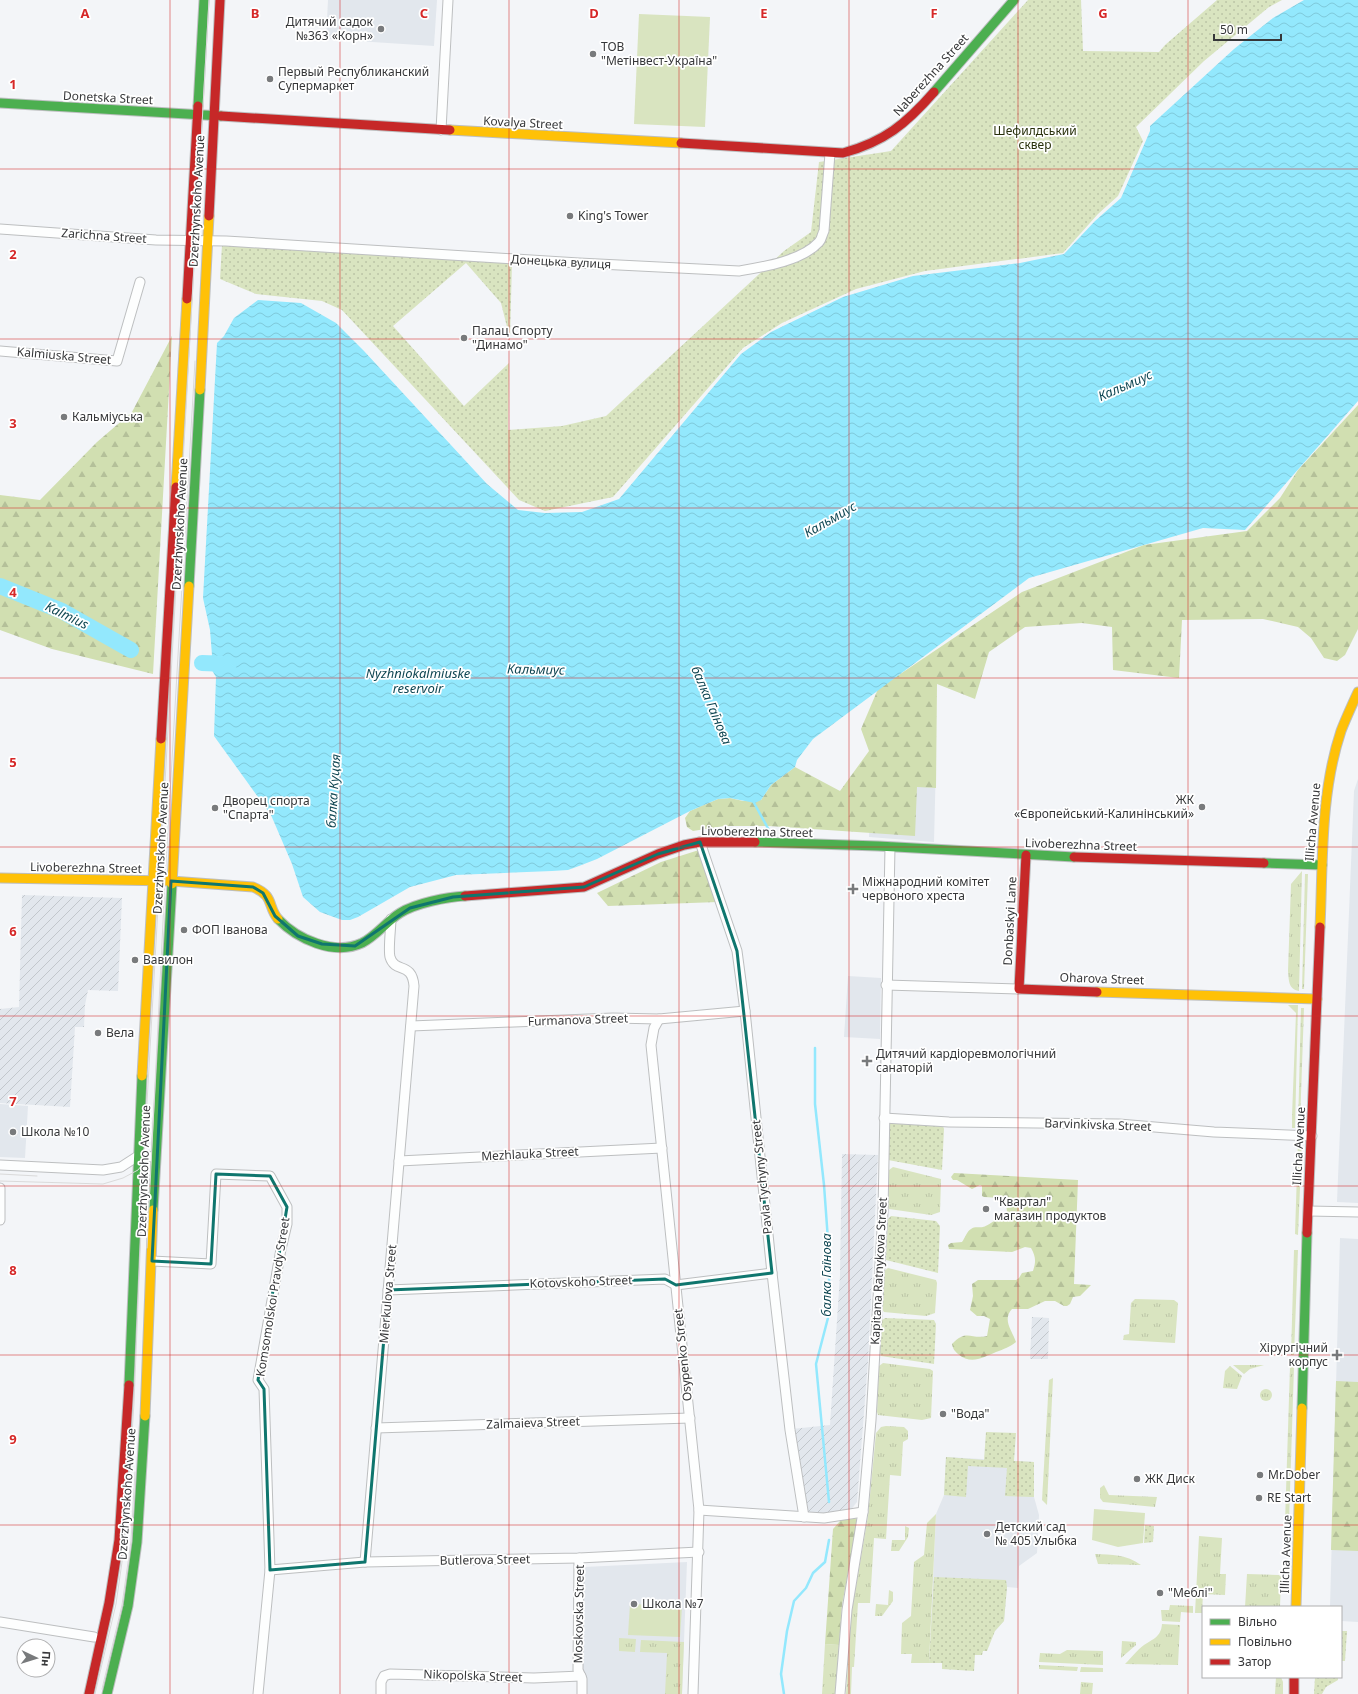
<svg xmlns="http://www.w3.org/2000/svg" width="1358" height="1694" font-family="'Noto Sans',sans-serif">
  <defs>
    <pattern id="industrial-furrows" width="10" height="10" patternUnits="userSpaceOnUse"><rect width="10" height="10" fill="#e2e7ed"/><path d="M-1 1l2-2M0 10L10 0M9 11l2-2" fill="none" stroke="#c2c7cc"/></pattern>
    <pattern id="grass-tufts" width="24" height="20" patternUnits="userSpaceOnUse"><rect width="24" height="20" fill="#d9e4c0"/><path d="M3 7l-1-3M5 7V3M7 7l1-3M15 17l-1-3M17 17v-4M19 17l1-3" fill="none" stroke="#bbc4a6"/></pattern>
    <pattern id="forest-firs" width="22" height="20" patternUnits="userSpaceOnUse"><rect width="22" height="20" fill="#d1dfb1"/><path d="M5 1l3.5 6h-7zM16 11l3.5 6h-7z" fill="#b4c099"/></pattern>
    <pattern id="park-dots" width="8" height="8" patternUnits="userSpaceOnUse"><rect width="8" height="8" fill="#d9e4c0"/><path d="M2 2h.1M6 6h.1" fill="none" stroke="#bbc4a6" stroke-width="1.8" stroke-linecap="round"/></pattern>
    <pattern id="water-waves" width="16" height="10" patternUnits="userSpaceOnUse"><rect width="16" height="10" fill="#93e8fd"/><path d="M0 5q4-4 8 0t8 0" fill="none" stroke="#7fc8da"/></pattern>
  </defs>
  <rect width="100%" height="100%" fill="#f3f5f8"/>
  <g fill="#e2e7ed">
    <path d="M328,0h109l-3,46 -108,-7z"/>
    <path d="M936,762l-2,80 -65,-5 3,-73z"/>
    <path d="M1358,779v424l-21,-1 17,-411z"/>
    <path d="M848,976l33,2 -1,61 -36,-2z"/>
    <path d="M0,1104l28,2 -3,52 -25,-1z"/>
    <path d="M1340,1238l18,1v383l-17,-1v-14h-11z"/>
    <path d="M946,1457l88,5v35l5,18 -2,38 -18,13 -1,22 -11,-1 -3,34 -9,10 -64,-1 5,-116 8,-19z"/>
    <path d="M687,1562l-5,132h-98l1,-21 -3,-5 2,-101z"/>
  </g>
  <g fill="url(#industrial-furrows)">
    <path d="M22,895l100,3 -4,93 -30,-1 -3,15 -1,22h-9l-5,80 -70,-4v-94l19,-2z"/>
    <path d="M842,1154l36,1 -10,206 -11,141 -6,7 -25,7 -20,-4 -14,-83 38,-4 10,-150z"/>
    <path d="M1032,1317l17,1 -1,41h-18z"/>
  </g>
  <g fill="url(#grass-tufts)">
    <path d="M1302,871l-3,120c-11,-2 -10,-11 -11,-20l3,-87z"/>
    <path d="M1305,874h3l-4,115h-2z"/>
    <path d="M1288,1005h10l-3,123h-3v-12l4,-103z"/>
    <path d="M1301,1008h3l-4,116 -2,3z"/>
    <path d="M1298,1141h4l-4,94 -3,-1z"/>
    <path d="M893,1167l48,12 -1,33 -9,3 -42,-6 -1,-3 1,-36z"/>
    <path d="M1294,1250h4l-4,105h-3z"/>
    <path d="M888,1268l48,12 1,3 -2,30 -9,3 -42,-4 -2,-3 2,-38z"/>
    <path d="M1135,1299l39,1 4,3 -3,40 -52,-3 1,-5 5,-1 2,-31z"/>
    <path d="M883,1363l47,6 3,2 -2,47 -9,2 -44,-5 -1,-3 2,-46z"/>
    <path d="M1233,1365h31l-14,4 -6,5z"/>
    <path d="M1230,1366l12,10 -5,13 -14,-1 2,-17z"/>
    <path d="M1290,1367h4l-5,155h-4z"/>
    <path d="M1053,1378l-6,127 -5,-5 7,-120z"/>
    <circle cx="1266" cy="1395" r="6"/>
    <path d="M886,1426l18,1 4,4v8l-5,3 -2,34 -11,-1 -4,64 -12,-1 -4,65h-12l-4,64h-2l-1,27h-5l5,-78 17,-100 8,-83 5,-6z"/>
    <path d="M1104,1485l5,10 48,2 -2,10 -52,-5 -3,-4v-10z"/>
    <path d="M936,1514l-7,149h-18l1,-9h-11l1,-31 9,-7 3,-54 10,-7 3,-32z"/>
    <path d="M905,1526l4,2 -1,9 -9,14h-8l1,-11h13z"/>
    <path d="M1199,1536l23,2 -2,36h6l-1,21 -22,-1 -1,19h-7z"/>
    <path d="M1095,1554c17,1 31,0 46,11l-43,-1z"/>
    <path d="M1247,1574l32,1 2,2 -1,30h-35z"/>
    <path d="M889,1590l4,2v9l-11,15h-7l1,-12 12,1z"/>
    <path d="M1170,1605l23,1v7l-12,-1 -1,10 -18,-1 -1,-11h8z"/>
    <path d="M1162,1624l18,1 -2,40 -53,-1c6,-6 12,-14 19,-19 9,-6 17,-8 18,-21z"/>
    <path d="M619,1638l17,1 -1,13 -16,-1z"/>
    <path d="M641,1640l43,2 -2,52h-17l2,-41 -27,-1z"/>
    <path d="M1122,1641l14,1v3l-15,13z"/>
    <path d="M825,1644l14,1 -4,49h-13z"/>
    <path d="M1067,1650l36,1v14l-64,-3 1,-9 20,1z"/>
    <path d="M1039,1665l39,2 -1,4 -38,-2z"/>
    <path d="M1081,1667l22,1v4h-23z"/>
    <path d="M1276,1677h5l2,5v12h-8z"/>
    <path d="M1081,1682l12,1 -1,11h-12z"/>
  </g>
  <g fill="url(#forest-firs)">
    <path d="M172,336l-19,338 -101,-25 -52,-19v-135l40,5 57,-58 35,-30z"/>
    <path d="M1358,405v224l-13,26 -8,6 -13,-3 -13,-20 -13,-11 -35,-8 -81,1 -3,58 -66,-8 -1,-43 -30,-4 -57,4 -36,25 -14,47 -38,-15 -1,104 -19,-1 -2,49 -146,-10h-45l-31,5 -6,-4 -2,-9 5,-7 28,-12 12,-1 13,3 18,-1 10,-15 24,-18 45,24 29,-40 -8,-22 17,-40 144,-97 122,-47 103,-14 33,-33 18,-28z"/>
    <path d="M699,850l19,52 -110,4 -11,-13 64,-31z"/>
    <path d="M954,1173l124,7 -4,104 17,1 -11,11 -7,1 -3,7 -3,2h-3l-9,-5h-10l-17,8h-16c-10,11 0,21 4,33 -6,5 -12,7 -20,10 -14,6 -25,13 -38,2 -4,-4 -5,-5 -6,-10 15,-16 19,-4 35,-8l3,-17 -6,-3h-7l-7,-6 3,-14 -1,-12 6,-4h38l3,-2 3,-5 11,-2c3,-9 3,-14 -2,-23l-6,-1 -13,5 -63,-3 -1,-4 3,-2 11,-1c3,-4 5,-11 9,-13 4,-3 8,-1 12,-2 3,0 22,-13 24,-15l-1,-11 -4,-3 -18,-1 -2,-1v-10l-2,-1 -8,4 -15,-9h-4l-2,-3z"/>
    <path d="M1336,1381l22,1v169l-27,-1z"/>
    <path d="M850,1517l5,1 3,2 -16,85 -3,40 -14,-1 8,-115 7,-8z"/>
  </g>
  <g fill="url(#park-dots)">
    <path d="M1028,0h53l2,51 76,1 6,-7 52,-45h65l-13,7 -65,54 -68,66 7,14 -25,55 -20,18 -35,39 -138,18 -69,18 -74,34 -39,25 -130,149 -68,14 -26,-11 -177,-190 -20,-9 -66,-7 -36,-15 2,-34 290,17 -2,77 -9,-36 -35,-40 -73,63 71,80 45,-43 -1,67 54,-4 44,-10 178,-165 27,-19 8,-70 72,-11z"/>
    <path d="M890,1123l53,3 1,3 -2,41 -54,-10z"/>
    <path d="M891,1216l45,5 4,5 -2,47 -52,-13 2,-41z"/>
    <path d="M885,1318l49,2 2,4 -2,40 -53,-8 -1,-3 1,-32z"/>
    <path d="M986,1432l30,1 -2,28 20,1v35l-29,-1 2,-28 -39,-2 -2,31 -22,-2 2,-38 38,3z"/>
    <path d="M1145,1525l9,1 -1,16 -9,1z"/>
    <path d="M934,1577l72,3 1,7 -3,34 -9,10 -8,20h-4l-1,4h-7l-1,16 -32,-2v-6h-13z"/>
    <path d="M1341,1631h6l-2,30h-4z"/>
    <path d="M1315,1677h23v3l-12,7 -4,7h-8z"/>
  </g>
  <g fill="#d9e4c0">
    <path d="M639,14l71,3 -5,110 -71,-3z"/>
    <path d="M1094,1509l51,4 -2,30 -25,4 -26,-7z"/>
    <path d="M630,1604l52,2 -2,31 -52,-2z"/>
  </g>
  <path fill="url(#water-waves)" d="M1304,0h54v401l-113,129 -42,-2 -174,50 -216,161 -16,21 -2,7 -24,18 -10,15 -6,3 -25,-5 -12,1 -28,12 -93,48 -18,7 -11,4 -16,1 -96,4 -46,12 -52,30 -8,3h-8l-22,-8 -17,-15 -11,-33 -21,-49 -57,-79 2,-59 -8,-13 4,-9 -2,-25 -7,-32 14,-255 7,-7 10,-18 24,-18 43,3 35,20 28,28 123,133 31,26 27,3 37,-1 37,-13 122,-145 30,-22 72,-35 70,-21 107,-13 44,-9 31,-33 26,-23 29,-67v-5l84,-77 39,-31z"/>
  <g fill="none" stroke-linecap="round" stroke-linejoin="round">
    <g stroke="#93e8fd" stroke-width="2.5">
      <path d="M753,801l17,31"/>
      <path d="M815,1048v56l9,81 5,69v60l-13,50 13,138"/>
      <path d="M784,1694l-3,-20 6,-43 7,-30 12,-13 7,-15 12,-11 4,-22"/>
    </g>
    <g stroke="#93e8fd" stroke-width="16">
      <path d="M0,586l62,25 69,39"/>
      <path d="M202,663l27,1"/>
    </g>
    <g stroke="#bdbfc0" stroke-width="11">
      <g id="street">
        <path d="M441,130l7,-130"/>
        <path d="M0,229l156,11 70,1 353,22 160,8c24,-4 63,-10 80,-29 3,-3 3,-8 5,-11l6,-78"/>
        <path d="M0,351l117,10 23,-79"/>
        <path d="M700,842l37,109 8,60 27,262 18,157 14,87"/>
        <path d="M886,985l133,4"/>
        <path d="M659,1019l-5,9 -3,17 48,465 -6,184"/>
        <path d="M411,1026l202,-8 46,1 86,-8"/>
        <path d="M884,1118l65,4 170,2 95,8 98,4"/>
        <path d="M399,1161l263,-13"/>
        <path d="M0,1165l103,5 18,-3 17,-11 17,1"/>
        <path d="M0,1188v32"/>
        <path d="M1309,1211l49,1"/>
        <path d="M152,1261l59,3 5,-90 54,2 17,31v17l-6,25 -23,131 6,9 6,181 -12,124"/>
        <path d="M388,1290l277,-11 11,6 96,-12"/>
        <path d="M376,1428l314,-10"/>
        <path d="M699,1510l125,8 39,-6"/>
        <path d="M579,1558l-1,112 4,9v15"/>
        <path d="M365,1562l49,-576c-2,-25 -19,-12 -24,-29 -2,-7 1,-30 1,-38"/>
        <path d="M270,1570l95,-8 214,-4 120,-6"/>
        <path d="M0,1622l94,15"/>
        <path d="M381,1694v-12l3,-6 6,-2 144,4 47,-2"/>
        <path d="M840,1694l7,-84 16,-98 8,-92 12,-208 7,-365"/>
      </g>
    </g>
    <g stroke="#bdbfc0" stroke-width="11">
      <g id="fast">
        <path d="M934,92l80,-92"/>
        <path d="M0,103l221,13"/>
        <path d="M198,106l6,-106"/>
        <path d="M189,586l11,-196"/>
        <path d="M755,842l123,4 196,11"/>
        <path d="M1264,863l58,2"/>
        <path d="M278,919c19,20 56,37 84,24 14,-7 25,-22 38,-30 16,-10 47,-16 65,-17"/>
        <path d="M153,1210l19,-326"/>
        <path d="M129,1385l13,-309"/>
        <path d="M1302,1408l5,-175"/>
        <path d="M107,1694l21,-88 9,-64 8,-126"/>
      </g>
    </g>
    <g stroke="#bdbfc0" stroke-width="11">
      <g id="slow">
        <path d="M450,130l231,13"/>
        <path d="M200,390l9,-174"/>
        <path d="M176,487l11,-188"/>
        <path d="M0,878l171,3 82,6c22,9 14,19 25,32"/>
        <path d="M172,884l17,-298"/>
        <path d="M1320,927c3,-65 0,-133 21,-196 5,-13 11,-26 17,-39"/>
        <path d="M1097,992l220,7"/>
        <path d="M142,1076l19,-337"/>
        <path d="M145,1416l8,-206"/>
        <path d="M1296,1607l6,-199"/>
      </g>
    </g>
    <g stroke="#bdbfc0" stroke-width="11">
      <g id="jam">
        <path d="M221,116l229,14"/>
        <path d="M681,143l162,10c41,-11 63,-29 91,-61"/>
        <path d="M209,216l11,-216"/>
        <path d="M187,299l11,-193"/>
        <path d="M161,739l15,-252"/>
        <path d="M1026,855l-7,134 78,3"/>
        <path d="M1074,857l190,6"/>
        <path d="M465,896l119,-9 74,-33 26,-9 16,-3h55"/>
        <path d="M1307,1233l13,-306"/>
        <path d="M1294,1677v17"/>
        <path d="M89,1694l20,-91 10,-63 10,-155"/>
      </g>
    </g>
    <use href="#street" stroke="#fdfefe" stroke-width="9"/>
    <use href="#fast" stroke="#4caf50" stroke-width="9"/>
    <use href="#slow" stroke="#ffc107" stroke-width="9"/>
    <use href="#jam" stroke="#c62828" stroke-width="9"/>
    <g stroke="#dadada" stroke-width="1">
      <path d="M0,1174l37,2"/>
      <path d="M0,1181l103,3 20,-6 15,-8 7,-9"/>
      <path d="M147,1248l18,-367 30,-520"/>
      <path d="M102,1689l20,-84 9,-64 4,-69"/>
      <path d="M95,1694l21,-90 9,-63 9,-138 10,-247 65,-1156"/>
    </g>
  </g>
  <path fill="none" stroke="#0f766e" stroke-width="3" stroke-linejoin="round" d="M700,842l37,109 35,322 -96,12 -11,-6 -277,11 -23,272 -95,8 -6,-181 -6,-9 29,-173 -17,-31 -54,-2 -5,90 -59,-3 19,-380 82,6 10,6 12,23 23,20 24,8 33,2 55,-38 43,-11 131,-10 74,-33z"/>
  <path fill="none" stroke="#d62828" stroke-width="1" stroke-opacity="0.55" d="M170,0v1694M340,0v1694M509,0v1694M679,0v1694M849,0v1694M1018,0v1694M1188,0v1694M0,169h1358M0,339h1358M0,508h1358M0,678h1358M0,847h1358M0,1016h1358M0,1186h1358M0,1355h1358M0,1525h1358"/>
  <g fill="#787a7c" stroke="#fff" stroke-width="1.5">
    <circle cx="381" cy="29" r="4"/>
    <circle cx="593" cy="54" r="4"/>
    <circle cx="270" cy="79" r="4"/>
    <circle cx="570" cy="216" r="4"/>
    <circle cx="464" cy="338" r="4"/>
    <circle cx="64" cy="417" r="4"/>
    <circle cx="1202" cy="807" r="4"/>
    <circle cx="215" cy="808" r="4"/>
    <path d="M851 883h4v4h4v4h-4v4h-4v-4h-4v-4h4z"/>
    <circle cx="184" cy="930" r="4"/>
    <circle cx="135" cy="960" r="4"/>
    <circle cx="98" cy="1033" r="4"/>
    <path d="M865 1055h4v4h4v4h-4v4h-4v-4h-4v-4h4z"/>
    <circle cx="13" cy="1132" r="4"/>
    <circle cx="986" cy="1209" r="4"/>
    <path d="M1335 1349h4v4h4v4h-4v4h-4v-4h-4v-4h4z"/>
    <circle cx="943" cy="1414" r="4"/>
    <circle cx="1260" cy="1475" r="4"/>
    <circle cx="1137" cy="1479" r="4"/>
    <circle cx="1259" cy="1498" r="4"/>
    <circle cx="987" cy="1534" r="4"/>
    <circle cx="1160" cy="1593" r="4"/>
    <circle cx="634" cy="1604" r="4"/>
  </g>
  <g text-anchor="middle" stroke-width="3.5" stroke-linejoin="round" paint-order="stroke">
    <g font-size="12" fill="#363739" stroke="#fff" text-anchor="start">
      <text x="373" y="26" text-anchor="end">Дитячий садок<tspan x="373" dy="14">№363 «Корн»</tspan></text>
      <text x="601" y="51">ТОВ<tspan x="601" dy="14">"Метінвест-Україна"</tspan></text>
      <text x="278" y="76">Первый Республиканский<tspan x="278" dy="14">Супермаркет</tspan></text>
      <text x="578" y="220">King's Tower</text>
      <text x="472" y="335">Палац Спорту<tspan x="472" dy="14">"Динамо"</tspan></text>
      <text x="72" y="421">Кальміуська</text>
      <text x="1194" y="804" text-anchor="end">ЖК<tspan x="1194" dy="14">«Європейський-Калинінський»</tspan></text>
      <text x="223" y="805">Дворец спорта<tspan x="223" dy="14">"Спарта"</tspan></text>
      <text x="862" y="886">Міжнародний комітет<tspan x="862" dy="14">червоного хреста</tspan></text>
      <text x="192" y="934">ФОП Іванова</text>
      <text x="143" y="964">Вавилон</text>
      <text x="106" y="1037">Вела</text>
      <text x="876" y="1058">Дитячий кардіоревмологічний<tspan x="876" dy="14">санаторій</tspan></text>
      <text x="21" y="1136">Школа №10</text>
      <text x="994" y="1206">"Квартал"<tspan x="994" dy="14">магазин продуктов</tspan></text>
      <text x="1328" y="1352" text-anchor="end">Хірургічний<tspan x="1328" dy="14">корпус</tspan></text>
      <text x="951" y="1418">"Вода"</text>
      <text x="1268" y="1479">Mr.Dober</text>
      <text x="1145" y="1483">ЖК Диск</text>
      <text x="1267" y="1502">RE Start</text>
      <text x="995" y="1531">Детский сад<tspan x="995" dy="14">№ 405 Улыбка</tspan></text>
      <text x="1168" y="1597">"Меблі"</text>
      <text x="642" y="1608">Школа №7</text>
    </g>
    <g font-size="12" fill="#363739" stroke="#fff">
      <text transform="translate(931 75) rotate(-48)" y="4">Naberezhna Street</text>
      <text transform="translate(108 98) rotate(3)" y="4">Donetska Street</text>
      <text transform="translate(523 123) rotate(3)" y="4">Kovalya Street</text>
      <text transform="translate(197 201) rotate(-87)" y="4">Dzerzhynskoho Avenue</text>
      <text transform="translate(104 236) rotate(4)" y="4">Zarichna Street</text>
      <text transform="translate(561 262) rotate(3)" y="4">Донецька вулиця</text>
      <text transform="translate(64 356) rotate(5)" y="4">Kalmiuska Street</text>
      <text transform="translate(180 524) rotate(-87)" y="4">Dzerzhynskoho Avenue</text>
      <text transform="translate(1313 822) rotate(-85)" y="4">Illicha Avenue</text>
      <text transform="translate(757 832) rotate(1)" y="4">Livoberezhna Street</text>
      <text transform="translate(1081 845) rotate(2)" y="4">Livoberezhna Street</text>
      <text transform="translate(161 848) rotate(-87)" y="4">Dzerzhynskoho Avenue</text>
      <text transform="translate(86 868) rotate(1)" y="4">Livoberezhna Street</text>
      <text transform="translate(1010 921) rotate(-87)" y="4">Donbaskyi Lane</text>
      <text transform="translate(1102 979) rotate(2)" y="4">Oharova Street</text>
      <text transform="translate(578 1020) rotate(-2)" y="4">Furmanova Street</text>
      <text transform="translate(1098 1125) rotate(2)" y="4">Barvinkivska Street</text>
      <text transform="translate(1299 1146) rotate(-87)" y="4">Illicha Avenue</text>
      <text transform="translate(530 1154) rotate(-3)" y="4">Mezhlauka Street</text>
      <text transform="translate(144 1171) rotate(-88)" y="4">Dzerzhynskoho Avenue</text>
      <text transform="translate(762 1177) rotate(-96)" y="4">Pavla Tychyny Street</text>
      <text transform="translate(879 1271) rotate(-87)" y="4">Kapitana Ratnykova Street</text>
      <text transform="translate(581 1282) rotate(-2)" y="4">Kotovskoho Street</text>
      <text transform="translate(388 1294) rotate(-85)" y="4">Mierkulova Street</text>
      <text transform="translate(273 1297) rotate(-81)" y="4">Komsomolskoi Pravdy Street</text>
      <text transform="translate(683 1355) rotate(-96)" y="4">Osypenko Street</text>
      <text transform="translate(533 1423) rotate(-2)" y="4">Zalmaieva Street</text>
      <text transform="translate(127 1494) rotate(-86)" y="4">Dzerzhynskoho Avenue</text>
      <text transform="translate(1286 1554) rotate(-88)" y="4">Illicha Avenue</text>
      <text transform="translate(485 1560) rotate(-1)" y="4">Butlerova Street</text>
      <text transform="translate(579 1614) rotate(-89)" y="4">Moskovska Street</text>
      <text transform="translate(473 1676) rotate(2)" y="4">Nikopolska Street</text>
    </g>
    <g font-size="12" fill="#28300b" stroke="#fff">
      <text x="1035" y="135">Шефилдський<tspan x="1035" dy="14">сквер</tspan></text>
    </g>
    <g font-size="13" font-style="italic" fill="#104753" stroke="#fff">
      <text transform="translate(1125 385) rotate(-24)" y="5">Кальмиус</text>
      <text transform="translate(830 519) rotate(-30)" y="5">Кальмиус</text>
      <text transform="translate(67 615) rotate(26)" y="5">Kalmius</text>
      <text transform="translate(536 669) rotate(1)" y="5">Кальмиус</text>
      <text x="418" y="678">Nyzhniokalmiuske<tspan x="418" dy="15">reservoir</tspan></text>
      <text transform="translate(712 705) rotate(67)" y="5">балка Гаїнова</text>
      <text transform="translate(333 791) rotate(-86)" y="5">балка Куцая</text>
      <text transform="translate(826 1275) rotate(-90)" y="5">балка Гаїнова</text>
    </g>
  </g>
  <g font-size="13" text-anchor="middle" font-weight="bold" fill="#d62828" stroke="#fff" stroke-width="3.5" stroke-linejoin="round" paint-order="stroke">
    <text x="85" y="18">A</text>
    <text x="255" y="18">B</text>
    <text x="424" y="18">C</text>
    <text x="594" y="18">D</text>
    <text x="764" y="18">E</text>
    <text x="934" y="18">F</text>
    <text x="1103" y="18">G</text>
    <text x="13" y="89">1</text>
    <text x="13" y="259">2</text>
    <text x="13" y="428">3</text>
    <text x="13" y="597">4</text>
    <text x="13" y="767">5</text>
    <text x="13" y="936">6</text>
    <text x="13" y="1106">7</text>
    <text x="13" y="1275">8</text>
    <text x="13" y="1444">9</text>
  </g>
  <rect x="1202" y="1606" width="140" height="72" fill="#ffffff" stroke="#afafb0"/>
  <rect x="1210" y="1619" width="20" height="6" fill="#4caf50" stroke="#afafb0"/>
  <text x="1238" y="1626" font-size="12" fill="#363739">Вільно</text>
  <rect x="1210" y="1639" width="20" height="6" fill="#ffc107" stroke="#afafb0"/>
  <text x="1238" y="1646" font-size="12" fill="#363739">Повільно</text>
  <rect x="1210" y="1659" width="20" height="6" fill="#c62828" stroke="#afafb0"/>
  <text x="1238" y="1666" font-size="12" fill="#363739">Затор</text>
  <g transform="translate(36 1658) rotate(94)"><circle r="19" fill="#ffffff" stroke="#afafb0"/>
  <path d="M0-3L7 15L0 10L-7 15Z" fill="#787a7c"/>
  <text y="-6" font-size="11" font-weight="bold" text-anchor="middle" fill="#363739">Пн</text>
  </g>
  <path d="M1214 34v6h67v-6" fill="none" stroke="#363739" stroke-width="2"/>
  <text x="1220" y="34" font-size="12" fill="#363739" stroke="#ffffff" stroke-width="3" paint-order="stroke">50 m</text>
</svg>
